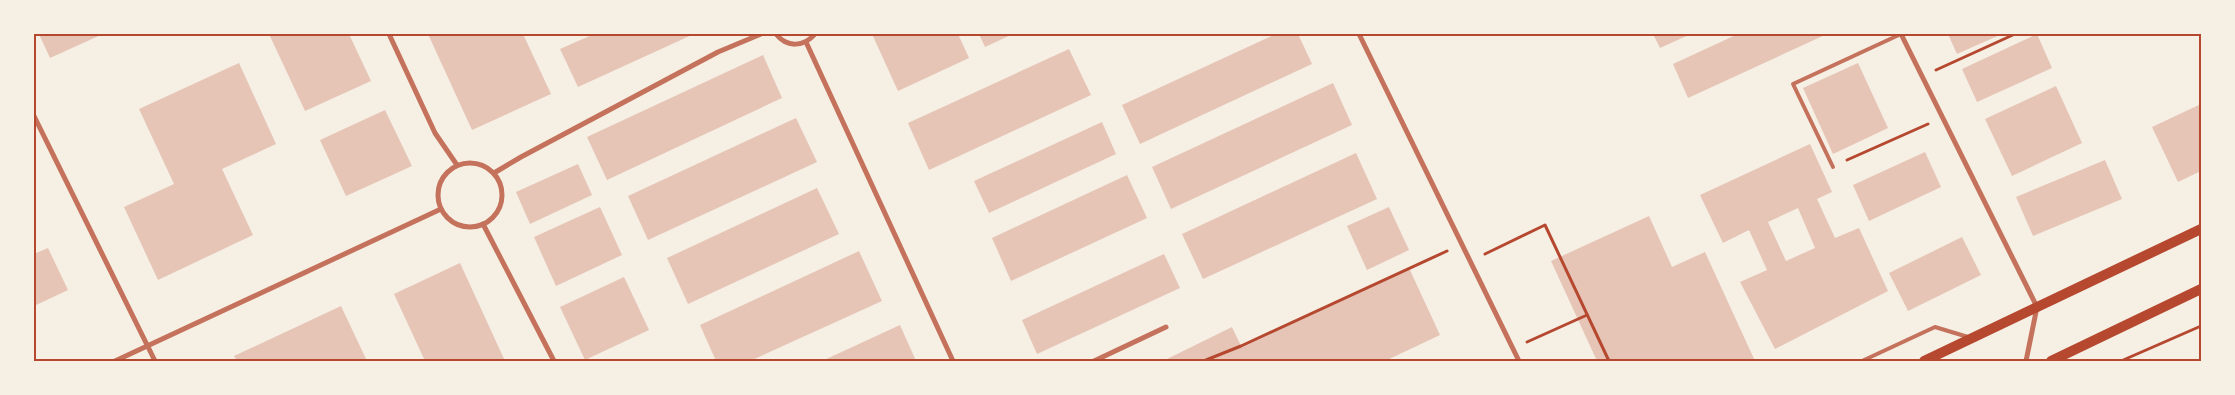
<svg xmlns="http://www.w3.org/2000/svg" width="2235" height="395" font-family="Quicksand,sans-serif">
  <rect width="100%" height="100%" fill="#f6efe4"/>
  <g fill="#e6c5b7" fill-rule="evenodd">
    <path d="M39,34h64l-53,24z"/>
    <path d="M269,34h80l22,47 -66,30z"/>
    <path d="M428,34h95l28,60 -79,36z"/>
    <path d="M594,34h100l-116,53 -18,-38z"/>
    <path d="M872,34h86l11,24 -71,33z"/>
    <path d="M979,34h34l-28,13z"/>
    <path d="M1276,34h22l14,30 -172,80 -18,-39z"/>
    <path d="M1653,34h38l-31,14z"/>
    <path d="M1738,34h89l-139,64 -15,-34z"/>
    <path d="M1948,34h54l-45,20z"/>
    <path d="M2037,34l15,34 -75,34 -15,-33z"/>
    <path d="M1069,49l22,46 -162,75 -21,-47z"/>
    <path d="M763,55l19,43 -175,82 -20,-43z"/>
    <path d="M239,63l37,81 -54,25 31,66 -95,45 -34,-73 50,-23 -35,-75z"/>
    <path d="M1858,63l30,65 -55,26 -30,-66z"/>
    <path d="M1333,83l19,42 -181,84 -19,-42z"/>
    <path d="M2056,86l26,57 -70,33 -27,-57z"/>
    <path d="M2201,104v67l-23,11 -26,-55z"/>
    <path d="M385,110l27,56 -66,30 -26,-56z"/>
    <path d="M796,118l21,44 -169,78 -20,-44z"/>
    <path d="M1102,122l14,32 -127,59 -15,-32z"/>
    <path d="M1810,144l22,48 -15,7 18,39 24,-10 29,63 -113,58 -35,-67 27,-12 -18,-40 -26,13 -23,-48zM1798,208l17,40 -29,13 -18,-39z"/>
    <path d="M1925,152l16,35 -72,34 -16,-36z"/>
    <path d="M1356,153l21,46 -174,80 -21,-45z"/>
    <path d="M2105,160l17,39 -89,37 -17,-39z"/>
    <path d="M578,164l14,31 -62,29 -14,-32z"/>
    <path d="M1127,175l20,43 -136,63 -19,-43z"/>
    <path d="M817,188l22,46 -151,70 -21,-46z"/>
    <path d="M600,207l22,48 -66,31 -22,-49z"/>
    <path d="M1389,207l20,43 -42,20 -20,-44z"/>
    <path d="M1649,216l23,51 33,-15 50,109h-158l-46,-100z"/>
    <path d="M1962,237l19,38 -73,36 -19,-38z"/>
    <path d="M48,248l20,42 -34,16v-52z"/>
    <path d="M859,251l23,50 -132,60h-34l-16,-36z"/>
    <path d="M1164,254l16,34 -143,66 -15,-34z"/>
    <path d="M460,263l45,98h-80l-31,-67z"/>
    <path d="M1409,268l31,67 -55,26h-222l69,-34 9,19z"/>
    <path d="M624,277l25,53 -64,30 -25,-53z"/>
    <path d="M341,306l26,55h-130l-3,-5z"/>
    <path d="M900,325l16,36h-94z"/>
  </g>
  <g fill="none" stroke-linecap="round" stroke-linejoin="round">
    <g stroke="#b5482f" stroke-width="3">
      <path d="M1936,70l79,-36"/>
      <path d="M1847,160l81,-36"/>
      <path d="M1485,254l60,-29 64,136"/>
      <path d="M1527,342l60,-27"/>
      <path d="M1207,361l-1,-1 35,-14 206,-95"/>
      <path d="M2121,361l80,-35"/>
    </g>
    <g stroke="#c5725c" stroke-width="4">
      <path d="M1833,167l-40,-83 108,-50"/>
      <path d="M1862,361l73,-34 33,10"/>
    </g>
    <g stroke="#c5725c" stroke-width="5">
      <path d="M389,34l46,99 22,32"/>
      <path d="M776,34c11,14 28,13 39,0"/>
      <path d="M1359,34l160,327"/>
      <path d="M1901,34l136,273 -11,54"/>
      <path d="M806,42l147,319"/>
      <path d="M34,116l121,245"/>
      <circle cx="470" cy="195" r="32"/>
      <path d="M494,173l27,-16 197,-105 43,-18"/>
      <path d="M483,224l71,137"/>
      <path d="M115,361l326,-152"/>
      <path d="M1094,361l72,-34"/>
    </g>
    <g stroke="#b5482f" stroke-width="10">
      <path d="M1924,361l277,-132"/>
      <path d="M2051,361l150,-72"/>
    </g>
  </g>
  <rect width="2235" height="395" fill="none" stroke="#f6efe4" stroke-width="70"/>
  <rect x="35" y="35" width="2165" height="325" fill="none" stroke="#b5482f" stroke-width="2"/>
</svg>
